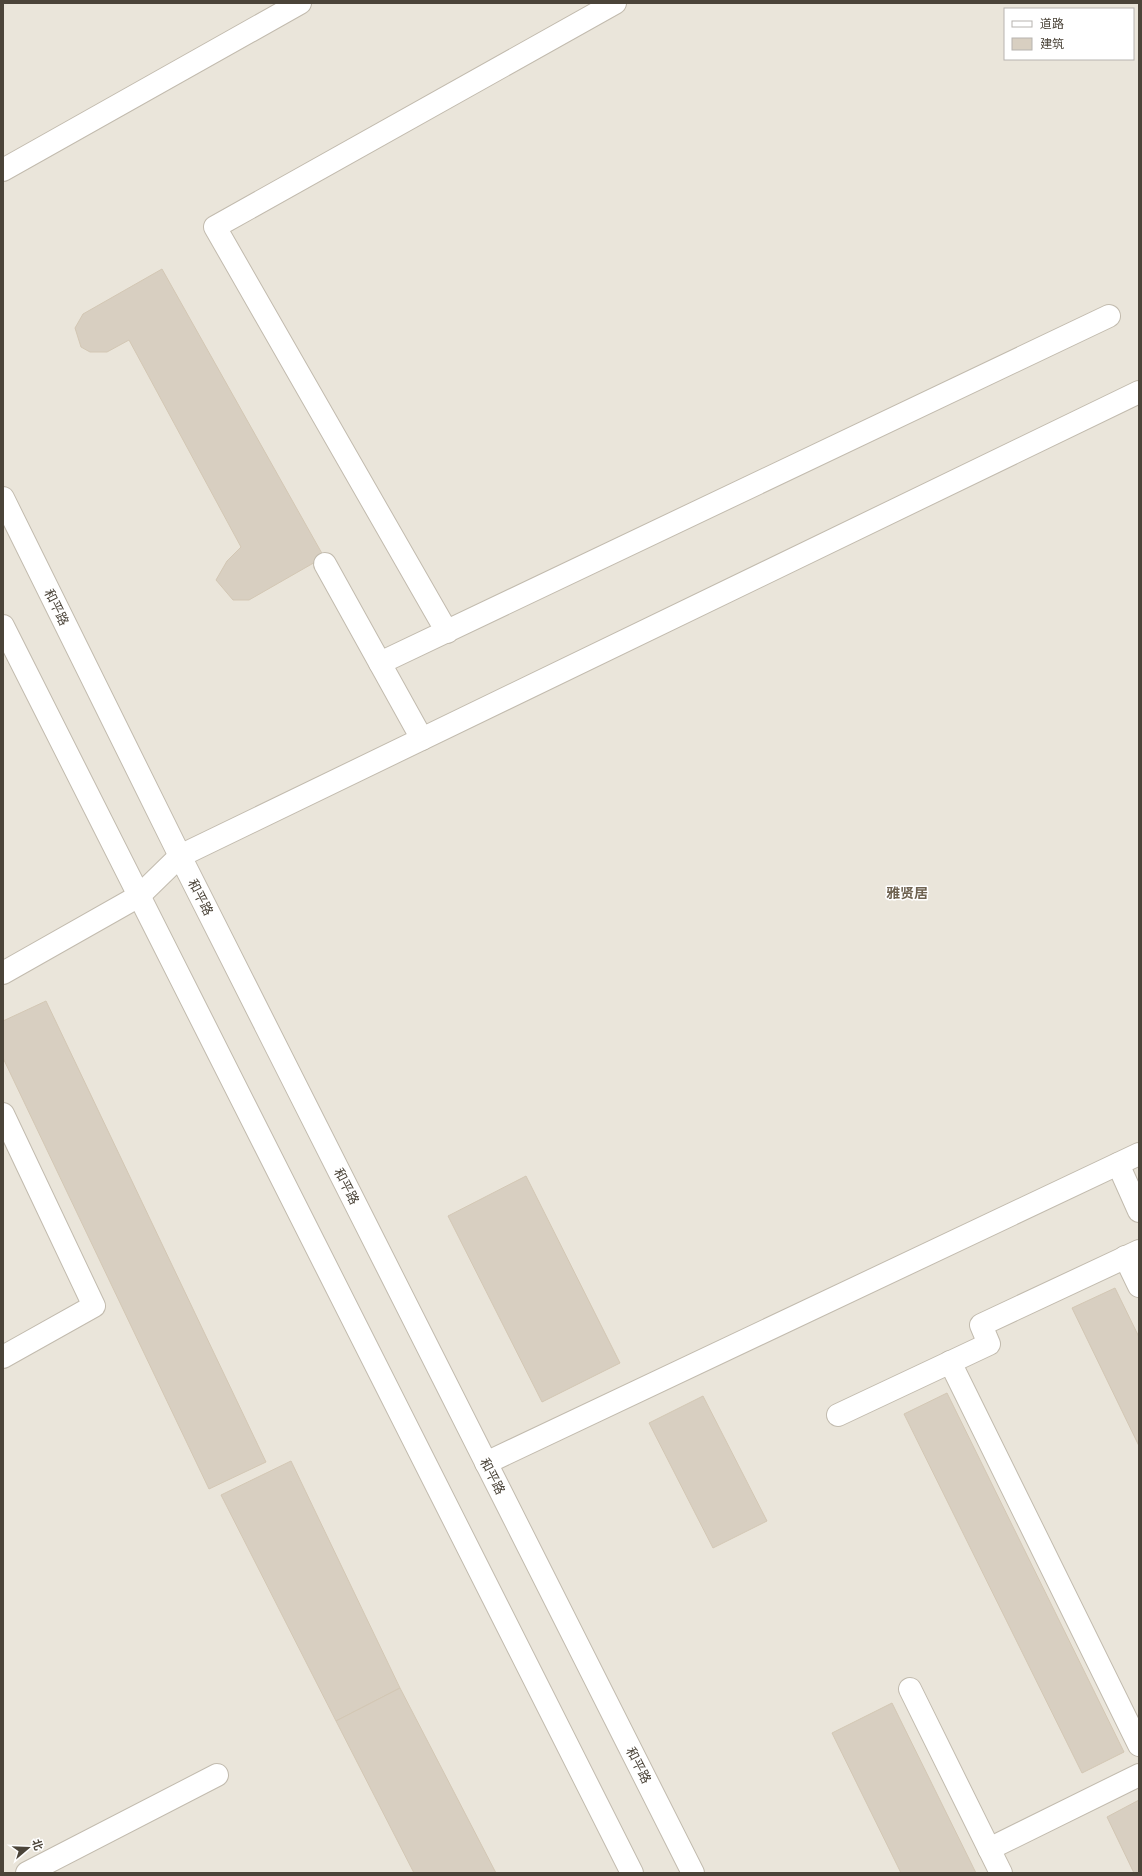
<svg xmlns="http://www.w3.org/2000/svg" width="1142" height="1876" font-family="Lato,'Noto Sans SC',sans-serif">
  <rect width="100%" height="100%" fill="#f6f3ec"/>
  <path fill="#eae5da" fill-rule="evenodd" d="M3,3h1136v1870h-1136zM1005,9h128v50h-128z"/>
  <g fill="#d8cfc1" stroke="#d3c7b4">
    <path d="M162,269l162,288 -75,43h-16l-17,-20 11,-19 14,-14 -112,-207 -22,12h-17l-9,-5 -6,-19 8,-14z"/>
    <path d="M46,1001l220,461 -57,27 -206,-431v-37z"/>
    <path d="M526,1176l94,187 -78,39 -94,-186z"/>
    <path d="M1115,1288l24,49v109l-67,-138z"/>
    <path d="M947,1393l177,359 -42,21 -178,-359z"/>
    <path d="M703,1396l64,125 -54,27 -64,-125z"/>
    <path d="M291,1461l109,227 -64,33 -115,-226z"/>
    <path d="M400,1688l96,185h-82l-78,-152z"/>
    <path d="M892,1703l84,170h-75l-69,-140z"/>
    <path d="M1139,1800v73h-5l-27,-56z"/>
  </g>
  <g fill="none" stroke-linecap="round" stroke-linejoin="round">
    <g stroke="#c2bbae" stroke-width="24">
      <g id="minor">
        <path d="M3,170l297,-167"/>
        <path d="M325,564l97,175"/>
        <path d="M447,632l-232,-405 400,-224"/>
        <path d="M380,663l729,-347"/>
        <path d="M3,973l136,-77 41,-40 959,-464"/>
        <path d="M3,1114l91,192 -91,51"/>
        <path d="M1118,1164l21,47"/>
        <path d="M1125,1257l14,29"/>
        <path d="M950,1362l189,383"/>
        <path d="M838,1415l151,-71 -8,-19 158,-74"/>
        <path d="M486,1463l653,-309"/>
        <path d="M910,1689l91,184"/>
        <path d="M989,1849l150,-74"/>
        <path d="M27,1873l190,-98"/>
      </g>
    </g>
    <g stroke="#c2bbae" stroke-width="24">
      <g id="tertiary">
        <path d="M3,498l177,358 513,1017"/>
        <path d="M3,626l629,1247"/>
      </g>
    </g>
    <use href="#minor" stroke="#fff" stroke-width="22"/>
    <use href="#tertiary" stroke="#fff" stroke-width="22"/>
  </g>
  <g text-anchor="middle" stroke-width="3" stroke-linejoin="round" paint-order="stroke">
    <g font-size="13" fill="#4b4439" stroke="#fff">
      <text transform="translate(57 607) rotate(64)" y="5">和平路</text>
      <text transform="translate(201 897) rotate(63)" y="5">和平路</text>
      <text transform="translate(347 1186) rotate(63)" y="5">和平路</text>
      <text transform="translate(493 1476) rotate(63)" y="5">和平路</text>
      <text transform="translate(639 1765) rotate(63)" y="5">和平路</text>
    </g>
    <g font-size="14" font-weight="bold" fill="#6e6250" stroke="#fff">
      <text x="907" y="898">雅贤居</text>
    </g>
  </g>
  <rect width="1142" height="1876" fill="none" stroke="#4b4439" stroke-width="8"/>
  <rect x="1004" y="8" width="130" height="52" fill="#ffffff" stroke="#b7b4b0"/>
  <rect x="1012" y="21" width="20" height="6" fill="#ffffff" stroke="#b7b4b0"/>
  <text x="1040" y="28" font-size="12" fill="#4b4439">道路</text>
  <rect x="1012" y="38" width="20" height="12" fill="#d8cfc1" stroke="#b7b4b0"/>
  <text x="1040" y="48" font-size="12" fill="#4b4439">建筑</text>
  <g transform="translate(28 1848) rotate(71)" stroke="#ffffff" stroke-width="3" paint-order="stroke">
  <path d="M0-3L7 15L0 10L-7 15Z" fill="#4b4439"/>
  <text y="-6" font-size="11" font-weight="bold" text-anchor="middle" fill="#4b4439">北</text>
  </g>
</svg>
